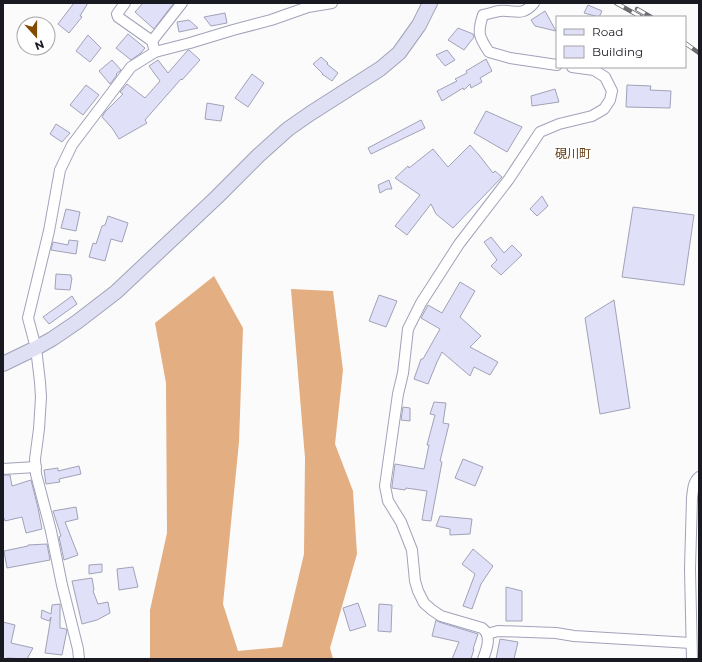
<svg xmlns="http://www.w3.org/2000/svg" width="702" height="662" font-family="Montserrat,'Noto Sans JP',sans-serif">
  <rect width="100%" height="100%" fill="#fbfbfb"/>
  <path fill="#e3ae81" d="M214,276l29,52 -4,114 -16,162 15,47 44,-4 22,-93 1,-96 -14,-169 42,2 10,79 -8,74 18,47 4,63 -27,94 3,11h-183v-49l17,-77 -1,-150 -11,-60z"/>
  <g fill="#e0e0f8" stroke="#a1a1b8">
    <path d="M74,3h14l-8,13 2,1 -13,16 -11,-9z"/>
    <path d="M143,3h29l1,1 -19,25 -19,-17z"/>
    <path d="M588,5l14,6 -3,6 -15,-4z"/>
    <path d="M545,11l11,20 -21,-5 -4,-6z"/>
    <path d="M225,13l2,10 -16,3 -7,-9z"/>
    <path d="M189,20l9,8 -19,4 -2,-10z"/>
    <path d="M458,28l15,6 1,3 -10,13 -16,-10z"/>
    <path d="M128,34l17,14 -4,5 -10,7 -15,-12z"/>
    <path d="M88,35l13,13 -11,14 -14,-11z"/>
    <path d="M188,50h1l11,10 -18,20 -1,-1 -36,41 2,3 -28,16 -7,-11 -10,-11 3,-5 18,-18 -3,-2 7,-8 18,14 15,-17 -11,-15 9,-6 10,13z"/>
    <path d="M447,50l8,10 -10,6 -9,-11z"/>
    <path d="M321,57l7,6 -1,1 11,9 -6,8 -10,-7h1l-10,-10z"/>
    <path d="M486,59l6,12 -12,7 2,4 -11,6 -1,-4 -6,6 -1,-2 -21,13 -5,-10 20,-10 -2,-2 12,-6 -1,-2z"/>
    <path d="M112,60l9,10 -5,4 1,1 -7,9 -11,-13z"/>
    <path d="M252,74l12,9 -16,24 -13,-9z"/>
    <path d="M86,85l13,10 -16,20 -13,-10z"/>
    <path d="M627,85l24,1 -1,4 21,1 -1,17 -44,-1z"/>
    <path d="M555,89l4,13 -27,4 -1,-10z"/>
    <path d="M207,103l17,3 -3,15 -16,-2z"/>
    <path d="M486,111l36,16 -15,25 -33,-19z"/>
    <path d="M421,120l4,8 -54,26 -3,-6z"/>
    <path d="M56,124l14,9 -8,9 -12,-8z"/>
    <path d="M470,145l9,10 14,18 2,-2 7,6 -49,51 -17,-14 -5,-10 -24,31 -12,-9 25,-31 -25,-17 13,-12 1,2 24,-19 15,18z"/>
    <path d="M389,180l3,9h-5l-7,4 -2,-8z"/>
    <path d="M542,196l6,10 -11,10 -7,-7z"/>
    <path d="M633,207l61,8 -10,70 -62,-8z"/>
    <path d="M66,209l14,3 -4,19 -15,-3z"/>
    <path d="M108,216l20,7 -6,19 -11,-3 -6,22 -16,-4 4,-14 3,1 6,-18 3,-1z"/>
    <path d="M491,237l13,16 8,-8 10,10 -21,20 -10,-9 6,-6 -13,-18z"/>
    <path d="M69,240l9,1 -2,13 -25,-4 2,-8 15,3z"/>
    <path d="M56,274l15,1v3h1l-2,12 -15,-1z"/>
    <path d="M460,282l15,9 -15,26 21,19 -11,11 28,15 -8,13 -16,-8 -4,9 -28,-24 -5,10 -9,22 -14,-5 7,-20h2l17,-30 -19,-11 7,-13 14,8z"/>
    <path d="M379,295l18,6 -11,26 -17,-6z"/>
    <path d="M72,296l5,8 -28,20 -6,-7z"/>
    <path d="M614,300l16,108 -30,6 -15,-96z"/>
    <path d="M434,402l12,1 -3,20 6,1 -9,37 2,1 -11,59 -9,-1 5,-29 -21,-3 -1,2 -13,-2v-2l3,-22 29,5 5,-24h-2l8,-30 -5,-1z"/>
    <path d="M403,407l7,1v13l-9,-1z"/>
    <path d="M463,459l20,8 -8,19 -20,-8z"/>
    <path d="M79,466l2,8 -22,5 1,3 -14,2 -2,-14 14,-2v3z"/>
    <path d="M3,475h7l2,11 19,-6 7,28 4,21 -16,4 -4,-16 -17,4 -2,-5z"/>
    <path d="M76,507l2,12 -13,3 13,33 -14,5 -5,-23 2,-1 -8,-25z"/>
    <path d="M440,516l32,3 -2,15 -20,1v-6l-14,-3z"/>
    <path d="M47,544l3,16 -43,8 -3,-17 24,-5v-1z"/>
    <path d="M473,549l20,17 -12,18 -9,25 -9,-3 12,-32 -13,-10z"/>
    <path d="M102,564v8l-13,2v-9z"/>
    <path d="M133,567l5,20 -19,3 -2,-21z"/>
    <path d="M92,578l2,12 -1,1 5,13 10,-2 2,11 -13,7 -15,4 -10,-43z"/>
    <path d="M506,587l16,4v30h-16z"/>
    <path d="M358,603l8,23 -16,5 -7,-23z"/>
    <path d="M60,604v24l6,1 1,1 -5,25 -17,-2 6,-36 -2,4 -8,-3 1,-8 9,4 1,-9z"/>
    <path d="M379,604l13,1 -1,27 -13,-1z"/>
    <path d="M436,620l3,2 39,12 -5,15h1l-3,10h-19l7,-17 -27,-6z"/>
    <path d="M3,622l12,3 -4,18 22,5 -6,11 -20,-1v1h-4z"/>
    <path d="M500,639l18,3 -4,17h-18z"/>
  </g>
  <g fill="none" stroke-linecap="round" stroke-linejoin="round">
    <g stroke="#a1a2b8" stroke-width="12">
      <g id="street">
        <path d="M125,3l-8,11 1,3 34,24 3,11"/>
        <path d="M534,3c-13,15 -20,6 -35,8 -5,1 -11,3 -16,4 -6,18 -4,22 6,37l21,6 47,7"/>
        <path d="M152,41l30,-38"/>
        <path d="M3,469l33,-2"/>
        <path d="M487,634l11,-3 58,2 18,3 117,7"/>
        <path d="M79,659l-1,-10 -16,-64 -11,-54 -15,-57 -1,-15 4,-30 2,-32 -1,-15 -4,-34 -8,-30 21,-87 11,-61 12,-25 59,-78 24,-15 35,-9 43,-13 38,-10 37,-13 24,-4"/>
        <path d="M483,659c4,-10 9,-24 -1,-31l-41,-12 -9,-6 -8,-7 -6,-12 -3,-10 -3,-31 -11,-28 -13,-21 -3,-15 13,-92 5,-21 5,-44 13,-26 38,-59 50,-65 31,-47 19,-8 33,-8 12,-7 6,-9 2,-9 -7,-14 -11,-7 -22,-3"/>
        <path d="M692,659l-2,-90 2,-71c1,-8 1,-16 7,-21"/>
      </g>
    </g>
    <g stroke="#a1a2b8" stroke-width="16">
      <path id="secondary" d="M3,364l33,-16 16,-9 25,-17 39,-30 101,-95 42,-42 29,-26 23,-16 69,-44 19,-16 20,-28 11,-22"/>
    </g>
    <use href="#street" stroke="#fff" stroke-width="10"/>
    <use href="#secondary" stroke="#e0e0f4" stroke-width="14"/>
    <g stroke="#6b6b71" stroke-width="4.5">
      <g id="rail">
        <path d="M616,3l25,14"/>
        <path d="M637,9l14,8"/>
        <path d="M685,43l14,10"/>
      </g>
    </g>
    <use href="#rail" stroke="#fff" stroke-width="3" stroke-dasharray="9" stroke-linecap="butt"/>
  </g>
  <g text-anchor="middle" stroke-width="3.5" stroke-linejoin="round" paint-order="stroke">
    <g font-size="12" fill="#683e14" stroke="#fff">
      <text x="573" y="158">硯川町</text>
    </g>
  </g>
  <rect width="702" height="662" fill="none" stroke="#191922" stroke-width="8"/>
  <rect x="556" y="16" width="130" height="52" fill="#ffffff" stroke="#a3a3a7"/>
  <rect x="564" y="29" width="20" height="6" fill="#e0e0f4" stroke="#a3a3a7"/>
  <text x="592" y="36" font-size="12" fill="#191922">Road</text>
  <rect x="564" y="46" width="20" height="12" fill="#e0e0f8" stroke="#a3a3a7"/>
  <text x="592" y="56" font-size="12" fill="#191922">Building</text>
  <g transform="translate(36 36) rotate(159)"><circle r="19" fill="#ffffff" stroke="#a3a3a7"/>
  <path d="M0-3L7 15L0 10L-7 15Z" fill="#844a00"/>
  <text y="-6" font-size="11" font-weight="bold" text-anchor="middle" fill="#191922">N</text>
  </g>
</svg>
